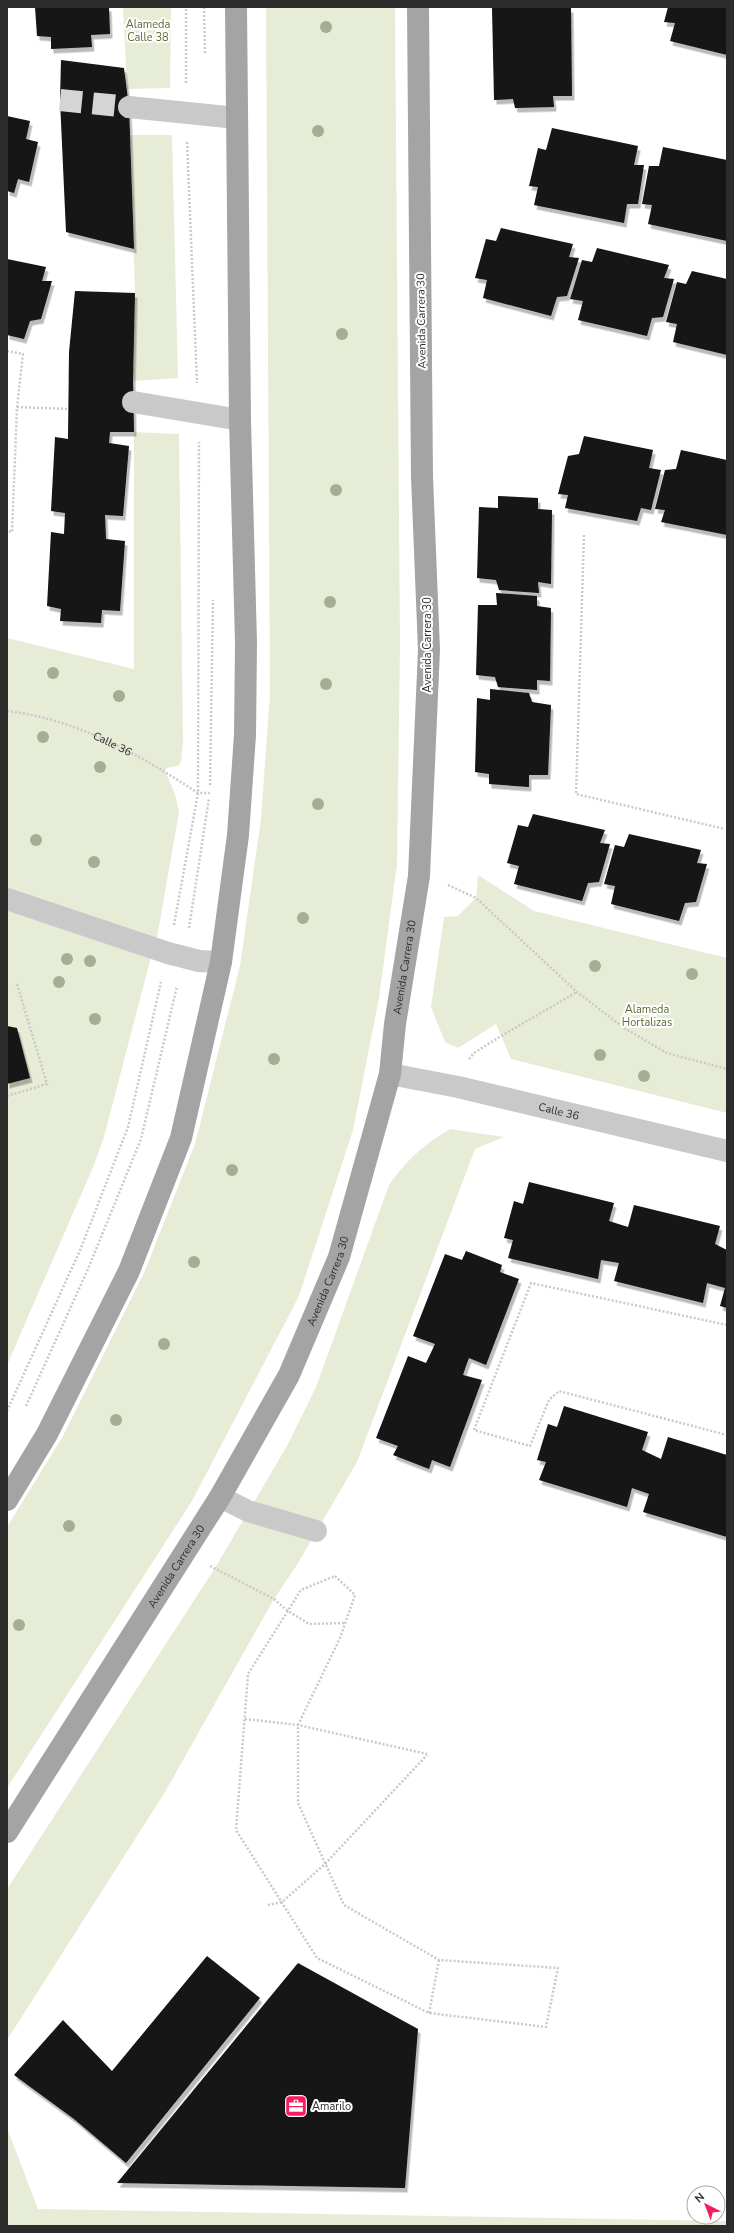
<svg xmlns="http://www.w3.org/2000/svg" width="734" height="2233" font-family="'Nunito Sans',sans-serif">
  <defs>
    <filter id="shadow"><feDropShadow dx="2.5" dy="4.5" stdDeviation="0" flood-color="#0004"/></filter>
  </defs>
  <rect width="100%" height="100%" fill="#fff"/>
  <g fill="#e7ecd7">
    <path d="M123,7h48l-1,81 -43,1z"/>
    <path d="M266,7h129l5,637 -3,220 -18,134 -26,132 -54,166 -107,205 -185,287v-261l56,-91 81,-163 51,-129 45,-178 21,-147 9,-125z"/>
    <path d="M130,135h42l6,243 -45,3 2,-88z"/>
    <path d="M134,432l45,2 4,307 -2,21 -3,4 -11,2 -2,3 10,23 4,18 -22,126 -34,-9 28,28 -47,180 -10,28 -87,200v-727l127,31z"/>
    <path d="M478,875l56,36 193,47v155l-216,-54 -15,-35 -38,24 -13,-6 -14,-35 13,-90 14,-1 18,-18z"/>
    <path d="M450,1129l54,8 -29,12 -118,313 -60,103 -23,34 -109,193 -158,248v-151l208,-321 72,-122 29,-59 73,-202c19,-26 34,-40 61,-56z"/>
    <path d="M7,2128l31,81 689,12v5h-720z"/>
  </g>
  <g fill="#131313" filter="url(#shadow)">
    <path d="M35,7h74l1,27 -19,1 1,12 -41,2v-12l-14,-1z"/>
    <path d="M511,7l60,1 1,88h-19l1,11 -39,1 -2,-9 -19,1 -2,-92z"/>
    <path d="M668,7h59v48l-57,-14 5,-18 -11,-1z"/>
    <path d="M61,60l63,8 5,39 5,142 -68,-17 -6,-132z"/>
    <path d="M7,116l23,5 -4,18 12,3 -9,40 -11,-3 -4,14 -7,-2z"/>
    <path d="M552,128l86,18 -4,19h10l-6,39h-11l-3,19 -90,-18 4,-18 -9,-1 9,-38 8,2z"/>
    <path d="M663,147l64,13v81l-79,-17 4,-19 -10,-1 7,-38h10z"/>
    <path d="M501,228l72,16 -4,13 10,1 -12,38 -10,1 -6,19 -68,-18 4,-18 -12,-2 11,-39 10,2z"/>
    <path d="M597,248l72,17 -5,13 10,1 -11,38 -11,1 -5,18 -69,-16 5,-19 -13,-2 12,-39 10,2z"/>
    <path d="M7,259l39,8 -4,14h10l-11,38 -11,2 -6,18 -17,-4z"/>
    <path d="M692,271l35,8v76l-54,-13 4,-18 -11,-2 11,-40 9,2z"/>
    <path d="M75,291l60,2 -2,88 1,51h-24l-1,11 20,3 -6,70 -18,-1 1,24 19,2 -5,70 -18,-1 -1,13 -41,-2 1,-12 -14,-3 4,-74 13,2 1,-21 -14,-2 4,-74 13,2 1,-87z"/>
    <path d="M584,436l69,14 -4,18 12,2 -10,40 -10,-2 -4,13 -72,-13 3,-13 -10,-1 10,-38 11,-2z"/>
    <path d="M681,450l46,10v75l-66,-13 4,-12 -10,-1 10,-39 11,-1z"/>
    <path d="M498,496l40,2v11l14,1 -1,74 -13,-2 1,11 -40,-3 -3,-10 -19,-2 2,-71 19,1z"/>
    <path d="M496,593l41,3v10l14,2 -1,73 -13,-1v10l-39,-3 -3,-10 -19,-2 2,-70h19z"/>
    <path d="M490,689l39,4 3,9 19,3 -3,70h-19v12l-40,-3v-10l-14,-2 2,-74 13,2z"/>
    <path d="M533,814l72,16 -5,13 10,1 -11,38 -11,1 -6,18 -68,-17 5,-18 -12,-3 11,-38 10,2z"/>
    <path d="M629,834l72,16 -4,13 10,1 -11,38 -11,1 -6,18 -68,-17 4,-18 -11,-2 11,-39 9,2z"/>
    <path d="M7,1026l10,2 13,50 -23,6z"/>
    <path d="M529,1182l85,21 -5,18 19,6 6,-22 86,21 -5,18 12,6v58l-7,-2 5,-18 -18,-5 -4,20 -89,-22 5,-18 -18,-3 -3,19 -90,-21 5,-18 -9,-2 10,-37 9,3z"/>
    <path d="M466,1251l36,14 -2,7 19,7 -33,86 -17,-7 -3,8 -3,9 19,5 -32,87 -18,-7 -3,9 -36,-14 5,-9 -22,-8 32,-82 18,7 9,-19 -22,-8 32,-82 17,6z"/>
    <path d="M564,1406l84,26 -6,18 19,9 7,-22 59,18v82l-84,-25 6,-18 -17,-6 -5,19 -88,-27 7,-18 -9,-2 11,-36 9,3z"/>
    <path d="M207,1956l53,42 -134,165 -52,-44 -60,-44 49,-55 49,51z"/>
    <path d="M298,1963l120,66 -13,159 -288,-5z"/>
  </g>
  <g fill="none" stroke-linecap="round" stroke-linejoin="round">
    <path stroke="#d5d5d5" stroke-width="22" stroke-dasharray="22 11" stroke-linecap="butt" d="M60,100l69,7"/>
    <g stroke="#c9c9c9" stroke-width="2.5" stroke-dasharray="2 2" stroke-linecap="butt">
      <path d="M204,7l1,47"/>
      <path d="M186,83v-76"/>
      <path d="M187,142l10,241"/>
      <path d="M7,351l16,3 -6,53 -5,125 -5,-1"/>
      <path d="M17,407l50,2"/>
      <path d="M584,535l-8,259 149,35"/>
      <path id="s1" d="M7,711c70,8 133,44 191,82h12"/>
      <path d="M210,785l3,-185"/>
      <path d="M448,885l28,13 101,94 47,36 43,25 60,16"/>
      <path d="M174,925l24,-132 1,-351"/>
      <path d="M189,928l20,-130"/>
      <path d="M469,1059l5,-6 27,-17 76,-44"/>
      <path d="M7,1096l40,-12 -30,-100"/>
      <path d="M727,1325l-196,-42 -57,147 56,16 19,-46 10,-9 168,44"/>
      <path d="M26,1406l62,-137 53,-130 36,-153"/>
      <path d="M7,1411l74,-163 47,-121 33,-145"/>
      <path d="M210,1566l64,33 14,12 21,13 36,-1"/>
      <path d="M335,1576l20,19 -15,43 -42,87v78l46,102 95,55 119,8 -12,59 -117,-14 -112,-55 -81,-128 12,-156 53,-84z"/>
      <path d="M245,1719l53,6 129,29"/>
      <path d="M268,1905l14,-3 43,-38 102,-109"/>
      <path d="M429,2013l10,-53"/>
    </g>
    <g stroke="#c9c9c9" stroke-width="22">
      <path d="M129,107l108,11"/>
      <path d="M133,402l107,18"/>
      <path d="M7,899l161,54 31,8 22,1"/>
      <path id="s2" d="M390,1074l68,13 269,64"/>
      <path d="M220,1497l28,14 68,20"/>
    </g>
    <g stroke="#a4a4a4" stroke-width="22">
      <path d="M7,1500l40,-66 82,-163 52,-133 40,-176 17,-127 7,-100 1,-92 -6,-223 -4,-413"/>
      <path id="s3" d="M7,1832l213,-335 69,-122 50,-118 51,-183 5,-50 24,-148 10,-226 -7,-173 -4,-470"/>
    </g>
  </g>
  <g fill="#a5ae90">
    <circle cx="326" cy="27" r="6"/>
    <circle cx="318" cy="131" r="6"/>
    <circle cx="342" cy="334" r="6"/>
    <circle cx="336" cy="490" r="6"/>
    <circle cx="330" cy="602" r="6"/>
    <circle cx="53" cy="673" r="6"/>
    <circle cx="326" cy="684" r="6"/>
    <circle cx="119" cy="696" r="6"/>
    <circle cx="43" cy="737" r="6"/>
    <circle cx="100" cy="767" r="6"/>
    <circle cx="318" cy="804" r="6"/>
    <circle cx="36" cy="840" r="6"/>
    <circle cx="94" cy="862" r="6"/>
    <circle cx="303" cy="918" r="6"/>
    <circle cx="67" cy="959" r="6"/>
    <circle cx="90" cy="961" r="6"/>
    <circle cx="595" cy="966" r="6"/>
    <circle cx="692" cy="974" r="6"/>
    <circle cx="59" cy="982" r="6"/>
    <circle cx="95" cy="1019" r="6"/>
    <circle cx="600" cy="1055" r="6"/>
    <circle cx="274" cy="1059" r="6"/>
    <circle cx="644" cy="1076" r="6"/>
    <circle cx="232" cy="1170" r="6"/>
    <circle cx="194" cy="1262" r="6"/>
    <circle cx="164" cy="1344" r="6"/>
    <circle cx="116" cy="1420" r="6"/>
    <circle cx="69" cy="1526" r="6"/>
    <circle cx="19" cy="1625" r="6"/>
  </g>
  <defs>
    <g id="office-square" transform="scale(1.15)"><rect x="-9" y="-9" width="18" height="18" rx="4" fill="#f51c61" stroke="#fff"/><path d="M-6-3h4V-5.5h4V-3h4V5H-6ZM-1-4.5V-3h2v-1.5ZM-6 0V1H6V0Z" fill="#fff"/></g>
  </defs>
  <g fill-rule="evenodd">
    <use href="#office-square" x="296" y="2106"/>
  </g>
  <g text-anchor="middle" stroke-width="4" stroke-linejoin="round" paint-order="stroke">
    <g font-size="11" fill="#5c6b36" stroke="#fff">
      <text x="148" y="28">Alameda<tspan x="148" dy="13">Calle 38</tspan></text>
      <text x="647" y="1013">Alameda<tspan x="647" dy="13">Hortalizas</tspan></text>
    </g>
    <g font-size="11" fill="#2c2c2c" stroke="#fff">
      <text transform="translate(421 321) rotate(-91)" y="4">Avenida Carrera 30</text>
      <text transform="translate(427 645) rotate(-90)" y="4">Avenida Carrera 30</text>
      <text dy="4" stroke="none"><textPath href="#s1" startOffset="111">Calle 36</textPath></text>
      <text dy="4" stroke="none"><textPath href="#s3" startOffset="963">Avenida Carrera 30</textPath></text>
      <text dy="4" stroke="none"><textPath href="#s2" startOffset="173">Calle 36</textPath></text>
      <text dy="4" stroke="none"><textPath href="#s3" startOffset="639">Avenida Carrera 30</textPath></text>
      <text dy="4" stroke="none"><textPath href="#s3" startOffset="315">Avenida Carrera 30</textPath></text>
    </g>
    <g font-size="11" fill="#2c2c2c" stroke="#fff" text-anchor="start">
      <text x="312" y="2110">Amarilo</text>
    </g>
  </g>
  <rect width="734" height="2233" fill="none" stroke="#2c2c2c" stroke-width="16"/>
  <g transform="translate(706 2205) rotate(318)"><circle r="19" fill="#ffffff" stroke="#ababab"/>
  <path d="M0-3L7 15L0 10L-7 15Z" fill="#f51c61"/>
  <text y="-6" font-size="11" font-weight="bold" text-anchor="middle" fill="#2c2c2c">N</text>
  </g>
</svg>
